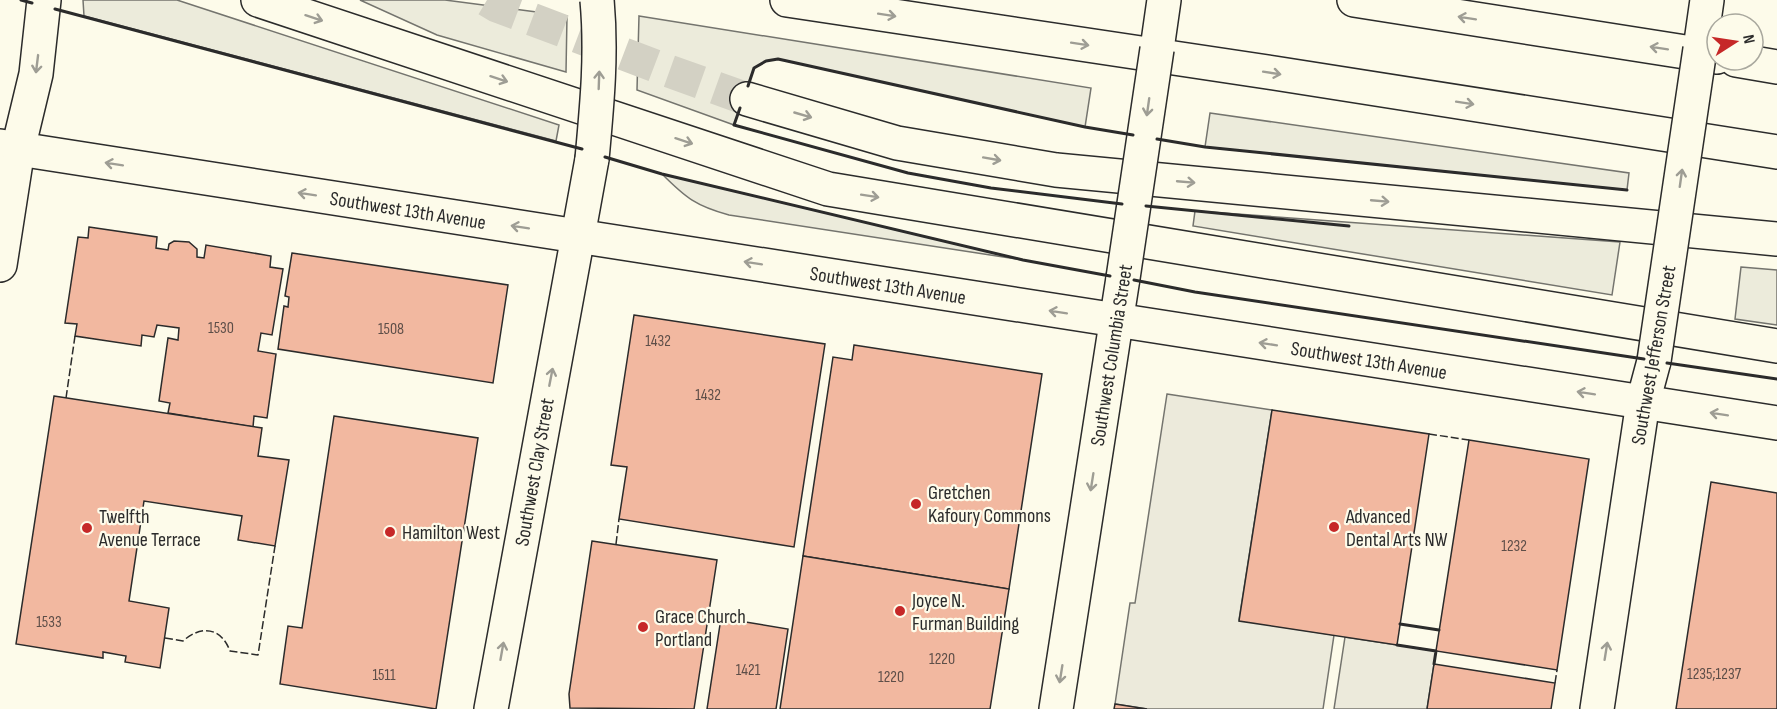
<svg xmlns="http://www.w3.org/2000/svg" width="1777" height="709" font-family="'Sofia Sans Condensed',sans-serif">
  <rect width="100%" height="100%" fill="#fdfbea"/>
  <g fill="#ecebdb" stroke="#74746e" stroke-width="1.5">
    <path d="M83,0h94l382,125 -3,16 -472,-125z"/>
    <path d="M360,0h85l122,16 -1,56 -129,-37z"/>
    <path d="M639,16l452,72 -6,39 -307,-68 -12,2 -12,7 -20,57 -97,-35z"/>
    <path d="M1210,113l419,60 -2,17 -422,-43z"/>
    <path d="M662,174l361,86 -294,-45c-33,-9 -43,-17 -67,-41z"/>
    <path d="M1195,211l425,31 -8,53 -419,-69z"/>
    <path d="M1741,267l36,3v55l-42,-6z"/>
  </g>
  <g fill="#eceadb" stroke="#74746e" stroke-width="1.5">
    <path d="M1167,394l105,16 -33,210 95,15 -11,74h-176l-32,-5 15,-101h5z"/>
    <path d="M1345,637l91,14 -9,58h-93z"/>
  </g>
  <g fill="#f2b8a0" stroke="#2b2b2b" stroke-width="1.5">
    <path d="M89,227l68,10 -1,11 12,2 1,-6 5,-3 15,1 8,7v8l7,1 2,-13 65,11 -1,11 13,2 -11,66 -11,-2 -3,18 18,3 -9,64 -13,-2 -1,11 -85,-14 2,-10 -11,-2 9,-63 10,2 1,-12 -22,-3 -3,12 -12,-2 -1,11 -66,-10 2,-12 -12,-1 13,-86 10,1z"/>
    <path d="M292,253l216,32 -15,98 -215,-34 6,-43 4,1 1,-10 -4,-1z"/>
    <path d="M634,315l191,29 -31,203 -175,-28 8,-52 -16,-2z"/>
    <path d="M854,345l188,29 -33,215 -206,-33 30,-199 19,3z"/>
    <path d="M54,396l208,32 -4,28 31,4 -14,86 -37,-6 4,-24 -98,-15 -15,100 40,7 -9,60 -35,-6 1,-6 -23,-4v6l-87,-14z"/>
    <path d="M1272,410l157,24 -32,211 -158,-24z"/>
    <path d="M334,416l144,22 -42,271 -156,-25 8,-58 14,2z"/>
    <path d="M1469,440l120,19 -32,211 -121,-19z"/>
    <path d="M1711,482l66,11v216h-101z"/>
    <path d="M592,541l125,19 -23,149 -124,-1 -1,-14z"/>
    <path d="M803,556l206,33 -19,120h-210z"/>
    <path d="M721,618l67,11 -12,80h-69z"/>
    <path d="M1434,664l121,19 -4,26h-124z"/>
    <path d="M1115,704l32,5h-33z"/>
  </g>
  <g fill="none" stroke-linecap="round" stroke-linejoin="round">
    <path stroke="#d3d1c4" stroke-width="33" stroke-dasharray="33 16" stroke-linecap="butt" d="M487,0l10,6 169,64 81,29"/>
    <g stroke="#2b2b2b" stroke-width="36">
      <g id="secondary">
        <path d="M1157,49l7,-49"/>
        <path d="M1700,49l7,-49"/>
        <path d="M0,146l1777,277"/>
        <path d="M1056,709l67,-431"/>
        <path d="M1597,709l46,-307 11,-41"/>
      </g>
    </g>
    <g stroke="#2b2b2b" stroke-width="36">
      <g id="primary">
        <path d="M0,265l18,-116"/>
        <path d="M491,709l87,-473"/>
      </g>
    </g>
    <g stroke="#2b2b2b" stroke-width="36">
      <g id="motorway">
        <path d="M258,0l570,189 949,157"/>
        <path d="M787,0l487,73 503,79"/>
        <path d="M1354,0l363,57"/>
        <path d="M1736,60l41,7"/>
        <path d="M747,99l150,44 159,27 721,69"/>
        <path d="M18,149l18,-75 8,-74"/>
        <path d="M578,236l14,-77"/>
      </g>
    </g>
    <use href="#secondary" stroke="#fdfbea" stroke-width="33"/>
    <use href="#primary" stroke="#fdfbea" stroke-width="33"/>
    <use href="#motorway" stroke="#fdfbea" stroke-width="33"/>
    <g stroke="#2b2b2b" stroke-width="36" stroke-linecap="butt">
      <g id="secondary-bridge">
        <path d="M1123,278l34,-229"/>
        <path d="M1654,361l46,-312"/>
      </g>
    </g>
    <g stroke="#2b2b2b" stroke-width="36" stroke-linecap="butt">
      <path id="motorway-bridge" d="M592,159c5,-54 10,-105 5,-159"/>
    </g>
    <use href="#secondary-bridge" stroke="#fdfbea" stroke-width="33"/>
    <use href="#motorway-bridge" stroke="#fdfbea" stroke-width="33"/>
    <g stroke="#2b2b2b" stroke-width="1.5" stroke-dasharray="8 3" stroke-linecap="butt">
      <path d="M66,398l9,-62"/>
      <path d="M1429,434l40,6"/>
      <path d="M616,544l3,-25"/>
      <path d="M165,638l18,3c18,-16 38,-14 47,10l28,4 17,-109"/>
      <path d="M1555,683l2,-13"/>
    </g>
    <g stroke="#2b2b2b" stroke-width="3">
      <path d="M21,0l11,3"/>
      <path d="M55,9l527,140"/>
      <path d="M748,86l6,-18 12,-7 12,-2 307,68 48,8"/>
      <path d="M740,108l-6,17 174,48 83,15 131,16"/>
      <path d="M1157,139l48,8 422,43"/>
      <path d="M605,157l57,17 361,86 87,16"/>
      <path d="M1146,206l203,20"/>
      <path d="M1134,280l61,12 449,67"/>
      <path d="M1667,363l110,16"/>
      <path d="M1400,624l39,6"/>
      <path d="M1397,645l39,6 -2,13"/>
    </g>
  </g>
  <defs><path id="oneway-shaft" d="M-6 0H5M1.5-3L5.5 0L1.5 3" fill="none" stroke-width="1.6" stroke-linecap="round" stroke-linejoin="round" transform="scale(1.5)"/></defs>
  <g stroke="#9e9d94">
    <use href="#oneway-shaft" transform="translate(887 15) rotate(9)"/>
    <use href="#oneway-shaft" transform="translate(314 18) rotate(18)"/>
    <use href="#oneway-shaft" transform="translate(1467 18) rotate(-171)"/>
    <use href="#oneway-shaft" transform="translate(1080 44) rotate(9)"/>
    <use href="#oneway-shaft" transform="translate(1659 48) rotate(-171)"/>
    <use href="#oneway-shaft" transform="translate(37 64) rotate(97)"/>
    <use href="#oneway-shaft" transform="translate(1272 73) rotate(9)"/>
    <use href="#oneway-shaft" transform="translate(499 79) rotate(18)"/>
    <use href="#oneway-shaft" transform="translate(599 80) rotate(-88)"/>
    <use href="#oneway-shaft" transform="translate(1465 103) rotate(9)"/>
    <use href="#oneway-shaft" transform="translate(1148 107) rotate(98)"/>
    <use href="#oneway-shaft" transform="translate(803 115) rotate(16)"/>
    <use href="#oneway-shaft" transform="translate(684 141) rotate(18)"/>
    <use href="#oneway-shaft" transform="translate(992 159) rotate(10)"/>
    <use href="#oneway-shaft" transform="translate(114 164) rotate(-171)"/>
    <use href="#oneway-shaft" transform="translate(1681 178) rotate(-82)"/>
    <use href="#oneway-shaft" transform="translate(1186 182) rotate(5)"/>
    <use href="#oneway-shaft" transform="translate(307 194) rotate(-171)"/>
    <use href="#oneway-shaft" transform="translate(870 196) rotate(9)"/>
    <use href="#oneway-shaft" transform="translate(1380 201) rotate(5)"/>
    <use href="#oneway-shaft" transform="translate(520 227) rotate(-171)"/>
    <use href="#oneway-shaft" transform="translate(753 263) rotate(-171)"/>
    <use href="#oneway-shaft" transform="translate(1058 312) rotate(-171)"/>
    <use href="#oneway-shaft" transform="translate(1268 344) rotate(-171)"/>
    <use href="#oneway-shaft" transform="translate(551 377) rotate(-79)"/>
    <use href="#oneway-shaft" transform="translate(1586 393) rotate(-171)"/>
    <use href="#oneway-shaft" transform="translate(1719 414) rotate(-171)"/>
    <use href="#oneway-shaft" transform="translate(1092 482) rotate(99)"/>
    <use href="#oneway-shaft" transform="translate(502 651) rotate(-80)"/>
    <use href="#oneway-shaft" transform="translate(1606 651) rotate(-81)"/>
    <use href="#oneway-shaft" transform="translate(1061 674) rotate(99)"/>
  </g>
  <g fill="#c62828" stroke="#fdfbea" stroke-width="2">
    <circle cx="916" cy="504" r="6"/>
    <circle cx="1334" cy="527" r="6"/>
    <circle cx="87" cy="528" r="6"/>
    <circle cx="390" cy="532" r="6"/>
    <circle cx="900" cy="611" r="6"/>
    <circle cx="643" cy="627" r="6"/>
  </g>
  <g text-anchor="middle" stroke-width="4.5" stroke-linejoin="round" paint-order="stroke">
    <g font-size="16" fill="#5d4e48">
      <text x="221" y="333">1530</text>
      <text x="391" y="334">1508</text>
      <text x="658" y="346">1432</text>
      <text x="708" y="400">1432</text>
      <text x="1514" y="551">1232</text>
      <text x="49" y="627">1533</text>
      <text x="942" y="664">1220</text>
      <text x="748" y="675">1421</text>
      <text x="1714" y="679">1235;1237</text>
      <text x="384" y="680">1511</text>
      <text x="891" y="682">1220</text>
    </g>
    <g font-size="20" fill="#2b2b2b" stroke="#fdfbea">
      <text transform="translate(408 210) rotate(9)" y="7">Southwest 13th Avenue</text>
      <text transform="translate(888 285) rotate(9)" y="7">Southwest 13th Avenue</text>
      <text transform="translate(1111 355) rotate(-81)" y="7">Southwest Columbia Street</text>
      <text transform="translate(1653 355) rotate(-80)" y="7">Southwest Jefferson Street</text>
      <text transform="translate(1369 360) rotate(9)" y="7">Southwest 13th Avenue</text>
      <text transform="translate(534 472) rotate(-80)" y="7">Southwest Clay Street</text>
    </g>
    <g font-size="20" fill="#2b2b2b" stroke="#fdfbea" text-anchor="start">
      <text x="928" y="499">Gretchen<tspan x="928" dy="23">Kafoury Commons</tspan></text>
      <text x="99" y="523">Twelfth<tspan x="99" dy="23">Avenue Terrace</tspan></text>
      <text x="1346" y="523">Advanced<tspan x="1346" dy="23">Dental Arts NW</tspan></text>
      <text x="402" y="539">Hamilton West</text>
      <text x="912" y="607">Joyce N.<tspan x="912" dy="23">Furman Building</tspan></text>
      <text x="655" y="623">Grace Church<tspan x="655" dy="23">Portland</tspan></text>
    </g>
  </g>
  <g transform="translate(1735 42) rotate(78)"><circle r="28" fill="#fdfbea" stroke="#a9a89e" stroke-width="1.5"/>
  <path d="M0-4.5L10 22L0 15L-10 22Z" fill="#c62828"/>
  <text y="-9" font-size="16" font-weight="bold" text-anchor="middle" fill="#2b2b2b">N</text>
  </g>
</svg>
